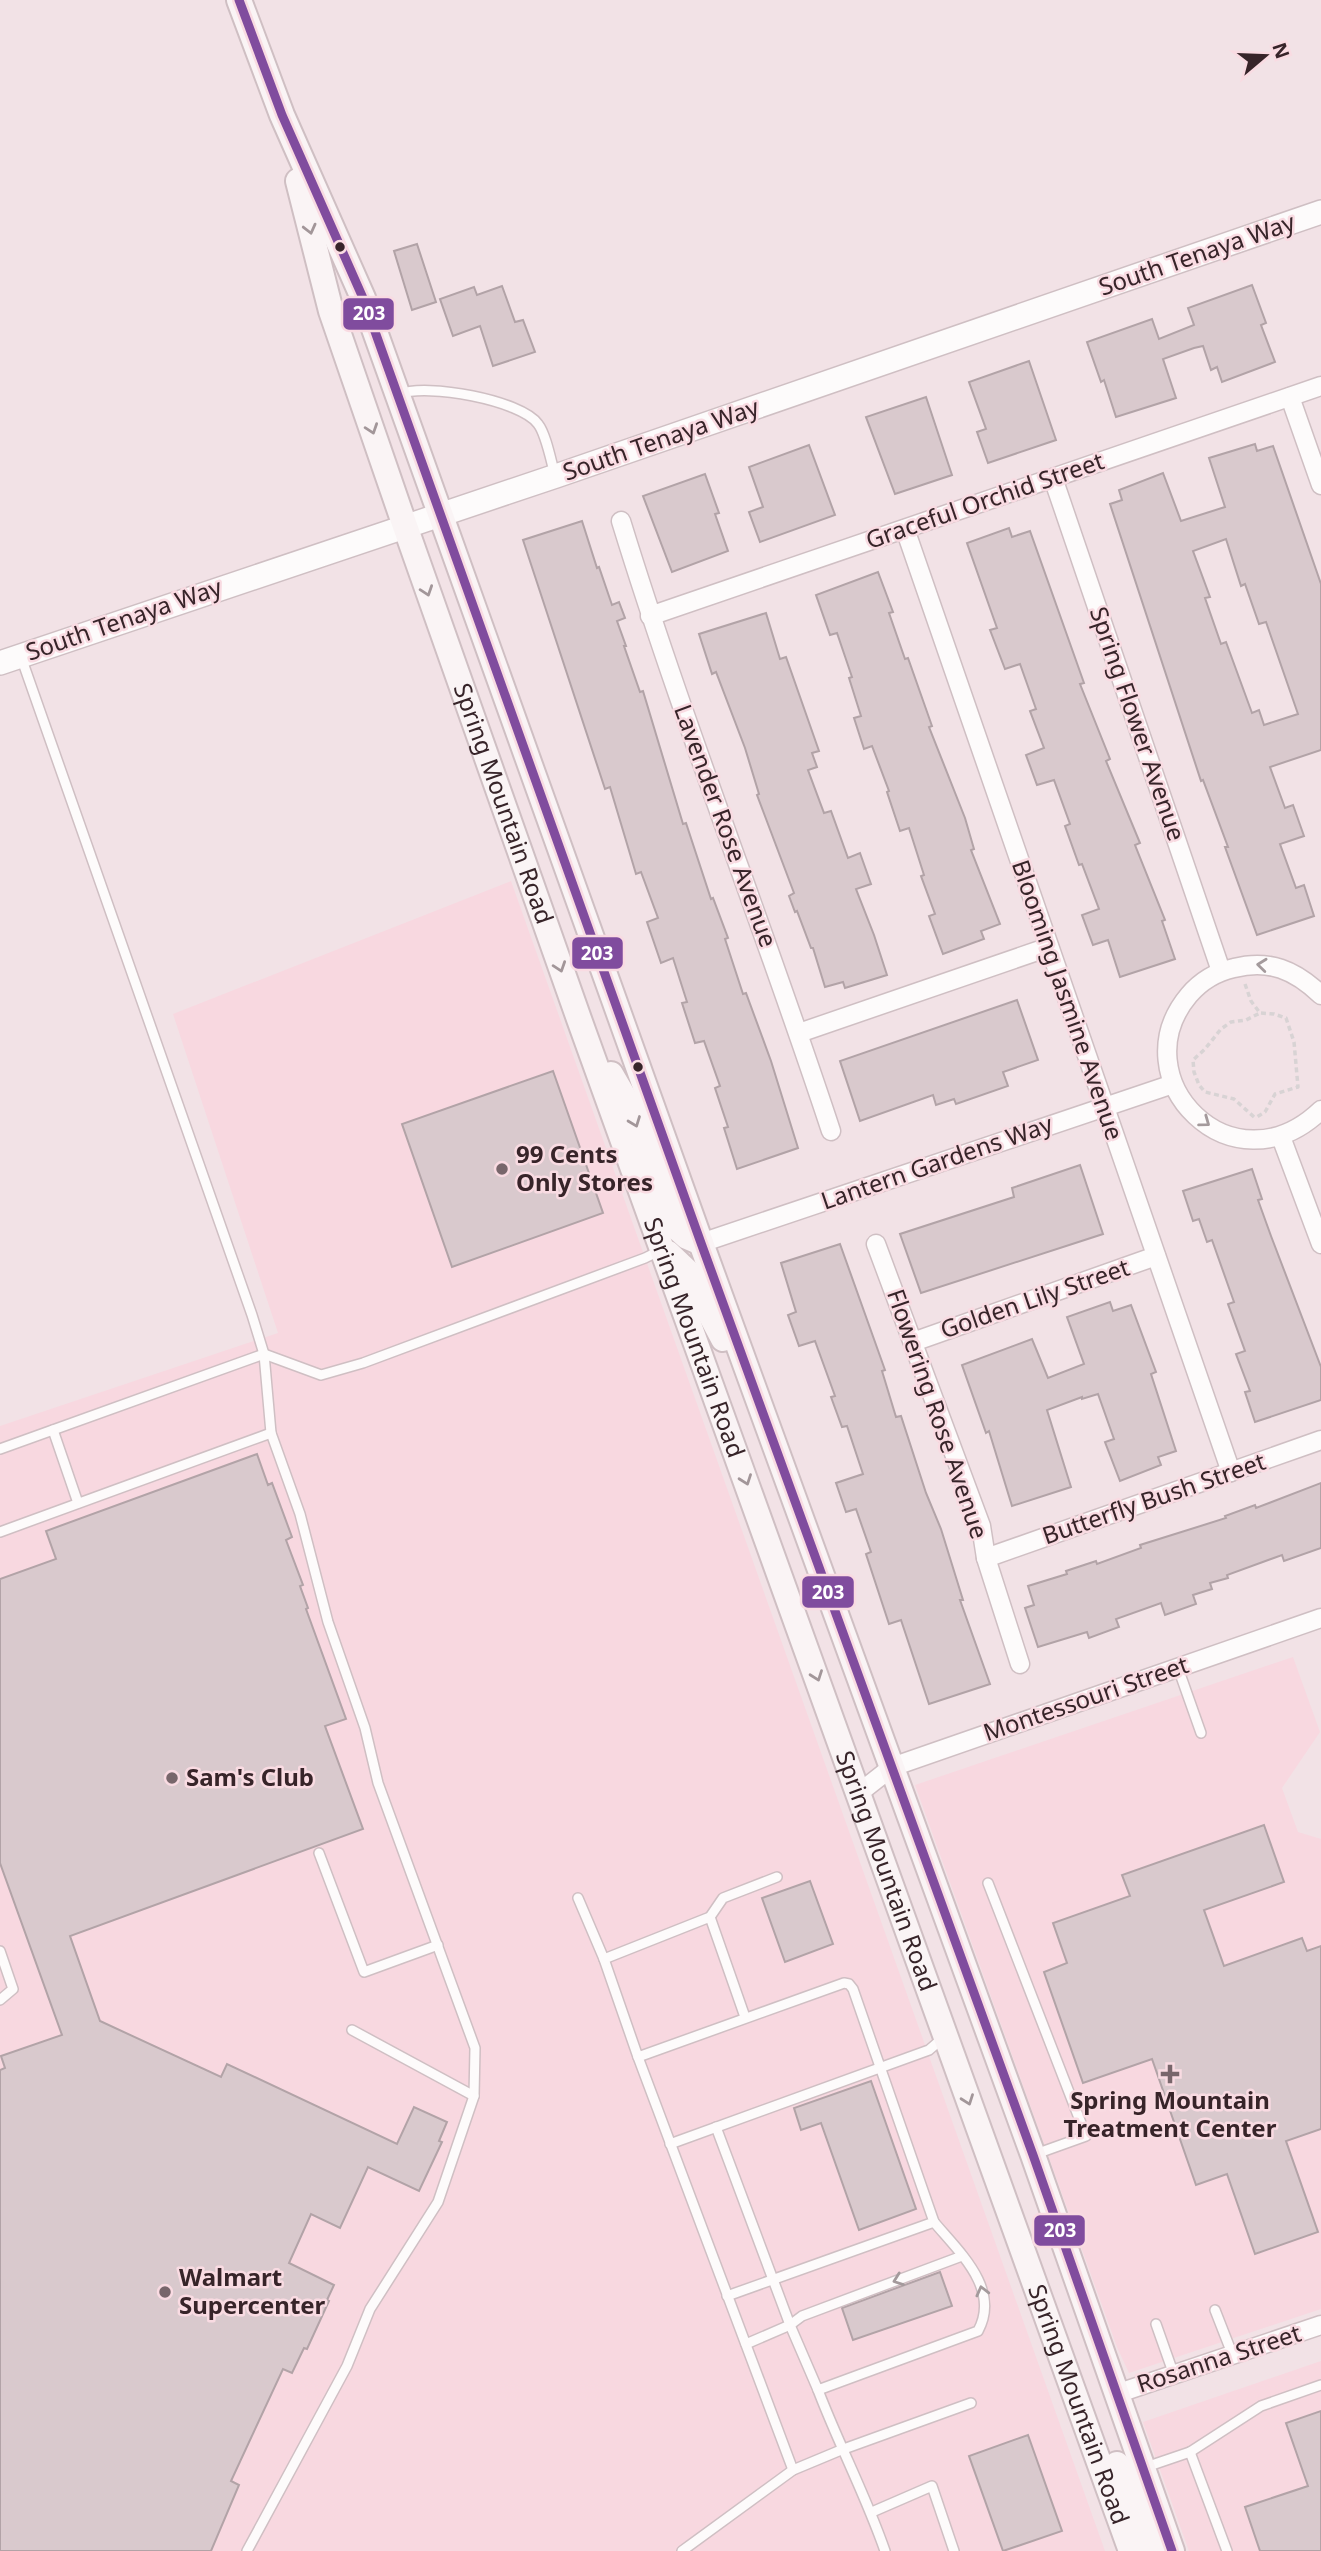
<svg xmlns="http://www.w3.org/2000/svg" width="1321" height="2551" font-family="'Noto Sans',sans-serif">
  <rect width="100%" height="100%" fill="#f2e2e6"/>
  <g fill="#f8d8e0">
    <path d="M511,881l594,1670h-1105v-1125l278,-93 -105,-319z"/>
    <path d="M1293,1657l27,75 -38,56 16,44 23,7v470l-192,64 -12,-26 -202,-562z"/>
    <path d="M1321,2361v190h-132l-46,-129z"/>
  </g>
  <g fill="#d9c9cd" stroke="#b2a3a7" stroke-width="2" fill-rule="evenodd">
    <path d="M417,244l19,58 -24,8 -18,-59z"/>
    <path d="M1252,285l14,38 -5,2 14,37 -53,20 -5,-15 -6,3 -8,-24 -9,2 -31,11 13,39 -60,19 -12,-37 -3,2 -14,-40 65,-23 7,20 35,-14 -6,-17z"/>
    <path d="M502,286l13,36 8,-2 12,32 -42,14 -13,-40 -27,10 -13,-37 34,-12 3,8z"/>
    <path d="M1029,361l27,79 -68,23 -11,-31 9,-3 -17,-47z"/>
    <path d="M926,397l26,78 -57,19 -29,-77z"/>
    <path d="M1255,444l2,7 16,-5 48,138v166l-51,17 15,41 8,-3 11,31 -24,8 16,44 8,-3 10,31 -57,19 -32,-88h3l-25,-67 -2,1 -91,-277 12,-4 -3,-10 44,-17 18,48 44,-14 -16,-49zM1226,539l15,47 4,-2 14,40 7,-2 32,92 -34,11 -5,-15 -7,3 -26,-71 -5,2 -16,-46 5,-1 -17,-46z"/>
    <path d="M809,445l26,70 -75,27 -11,-30 14,-5 -14,-40z"/>
    <path d="M705,474l14,39 -4,1 13,37 -56,21 -29,-76z"/>
    <path d="M582,521l15,47 2,-1 13,38 7,-3 6,16 -8,3 9,25h-2l16,46 3,-1 40,133 3,-1 25,76 2,-1 15,40 -3,1 18,55 3,-1 25,68 27,87 -61,21 -13,-41 4,-1 -13,-39 5,-2 -16,-45 -9,2 -13,-40 5,-1 -14,-44 -12,5 -14,-41 11,-4 -17,-46 -5,2 -26,-87 -5,2 -82,-249z"/>
    <path d="M1009,528l3,9 18,-6 54,152 -4,1 30,75 -4,2 34,82 -5,2 30,75 -3,1 13,38 -55,18 -12,-37 -15,5 -11,-30 17,-6 -17,-45 -3,1 -14,-39 5,-2 -16,-44 -17,5 -11,-30 18,-7 -14,-37 6,-2 -16,-45 -15,5 -15,-39 7,-2 -30,-85z"/>
    <path d="M878,572l15,40 -4,1 16,46 3,-1 24,68 -3,1 36,91 9,31 -3,1 29,74 -19,7 3,8 -41,15 -14,-38 6,-2 -14,-38 3,-1 -15,-47 -9,3 -13,-39 2,-1 -17,-45 -8,3 -10,-31 7,-2 -12,-38 3,-1 -15,-44 -7,2 -14,-40z"/>
    <path d="M766,613l14,46 6,-2 33,94 -7,2 5,14 -9,3 16,43 7,-2 17,47 12,-5 11,31 -15,5 18,46 13,40 -42,13 -2,-6 -18,5 -12,-39h-2l-14,-37 -2,1 -6,-16 5,-3 -37,-98 2,-1 -14,-46 -29,-76 -4,2 -13,-40z"/>
    <path d="M1017,1000l21,60 -35,12 5,14 -52,18 -2,-5 -18,6 -3,-10 -73,26 -20,-60z"/>
    <path d="M553,1071l50,142 -151,54 -50,-143z"/>
    <path d="M1080,1165l23,69 -182,59 -21,-59 114,-37 -2,-9z"/>
    <path d="M1252,1169l10,30 -4,1 13,36 50,131v33l-66,22 -10,-30 5,-1 -14,-37 9,-3 -17,-47 6,-2 -22,-62 -5,2 -8,-23 -6,2 -10,-30z"/>
    <path d="M840,1244l45,126 -3,1 14,46 5,-1 25,77 15,36 22,71h-3l30,84 -61,20 -28,-84 -12,4 -23,-70 5,-2 -15,-43 -10,3 -10,-29 27,-9 -16,-48 -5,1 -11,-30 4,-1 -20,-55 -16,5 -11,-31 8,-3 -15,-49z"/>
    <path d="M1110,1302l3,9 18,-6 25,67 -5,2 25,77 -18,6 3,8 -41,16 -15,-39 9,-3 -16,-45 -16,5v-2l-35,13 24,77 -59,19 -23,-75 -3,2 -24,-68 70,-26 16,39 36,-14 -17,-47z"/>
    <path d="M257,1454l11,31 4,-2 20,54 -6,3 17,45 -3,1 8,22 -2,1 40,110 -21,7 38,103 -293,107 30,85 121,56 6,-13 170,80 17,-37 33,15 -8,19 3,1 -23,49 -51,-24 -28,61 -29,-14 -22,49 45,22 -7,15 2,1 -22,48 -3,-1 -12,25 -9,-4 -52,112 8,4 -28,66h-211v-481l5,-2 -4,-12 61,-21 -62,-172v-284l56,-20 -10,-28z"/>
    <path d="M1321,1483v65l-37,13 -2,-6 -55,20 1,3 -18,5 2,6 -19,6 3,9 -31,11 -4,-12 -45,16 3,8 -30,11 -2,-6 -49,15 -13,-39 9,-3 -6,-19 39,-12 -1,-3 30,-10 1,3 44,-16 -1,-3 86,-27 -1,-2 30,-11 1,3z"/>
    <path d="M1264,1825l20,57 -80,28 20,56 78,-28 5,13 14,-5v183l-35,12 32,91 -63,22 -28,-80 -31,11 -44,-126 -69,24 -39,-111 23,-9 -14,-40 77,-27 -8,-21z"/>
    <path d="M810,1881l23,63 -48,18 -23,-64z"/>
    <path d="M871,2081l45,128 -57,21 -38,-107 -20,7 -7,-22z"/>
    <path d="M940,2272l12,34 -99,34 -11,-32z"/>
    <path d="M1321,2411v140h-61l-15,-44 63,-21 -22,-63z"/>
    <path d="M1028,2435l34,96 -59,20 -34,-95z"/>
  </g>
  <g fill="none" stroke-linecap="round" stroke-linejoin="round">
    <g stroke="#cfbfc3" stroke-width="12">
      <g id="service">
        <path d="M400,394c26,-11 121,6 138,30 8,10 13,37 17,51"/>
        <path d="M21,657l231,658 12,39 7,79 29,81 28,108 37,106 13,55 97,265 -1,48 -36,106 -68,107 -23,57 -100,185"/>
        <path d="M53,1430l25,73"/>
        <path d="M0,1449l264,-95 57,21 42,-12 282,-105 14,-7"/>
        <path d="M0,1532l271,-99"/>
        <path d="M1178,1668l23,65"/>
        <path d="M319,1853l45,119 74,-27"/>
        <path d="M988,1883l98,253 -53,19"/>
        <path d="M578,1898l26,61 34,98 155,413"/>
        <path d="M710,1917l35,100"/>
        <path d="M0,1951l13,38 -13,11"/>
        <path d="M604,1959l106,-42 13,-19 54,-21"/>
        <path d="M352,2030l122,66"/>
        <path d="M638,2057l206,-74 5,1 4,5 81,233 -207,74"/>
        <path d="M716,2127l74,198 28,65 160,-59c23,-42 -19,-79 -44,-109"/>
        <path d="M670,2144l259,-94 15,-13"/>
        <path d="M1215,2310l18,46"/>
        <path d="M1156,2324l18,51"/>
        <path d="M746,2344l44,-19 12,-9 160,-60"/>
        <path d="M818,2390c21,55 48,106 67,161"/>
        <path d="M1190,2452l71,-46 60,-21"/>
        <path d="M1146,2467l44,-15 37,99"/>
        <path d="M872,2512l60,-26 22,65"/>
        <path d="M682,2551l111,-81 48,-20 130,-47"/>
      </g>
    </g>
    <g stroke="#cfbfc3" stroke-width="21">
      <g id="minor">
        <path d="M1290,397l31,88"/>
        <path d="M1053,478l168,493"/>
        <path d="M621,521c63,205 143,406 210,610"/>
        <path d="M905,529l326,943"/>
        <path d="M650,616l671,-230"/>
        <path d="M1321,995c-26,-25 -52,-36 -87,-27 -18,4 -33,13 -45,27 -70,83 43,200 132,115"/>
        <path d="M799,1033l250,-86"/>
        <path d="M1281,1137l40,107"/>
        <path d="M701,1243l472,-159"/>
        <path d="M876,1244l105,282 5,32 34,106"/>
        <path d="M913,1342l243,-86"/>
        <path d="M986,1558l335,-118"/>
        <path d="M859,1793l33,-26 429,-149"/>
        <path d="M1116,2394l205,-69"/>
      </g>
    </g>
    <g stroke="#cfbfc3" stroke-width="26">
      <path id="tertiary" d="M0,663l556,-187 765,-264"/>
    </g>
    <g stroke="#cfbfc3" stroke-width="28">
      <g id="secondary">
        <path d="M239,0l43,115 81,183 338,945 332,912 139,396"/>
        <path id="s1" d="M298,181l33,130 74,215 174,493 552,1532"/>
        <path d="M611,1074l18,31 49,124 9,8 14,6"/>
        <path d="M668,1253l19,18 36,68"/>
        <path d="M1117,2464l34,87"/>
      </g>
    </g>
    <g stroke="#d8d3d4" stroke-width="3.5" stroke-dasharray="5 3.5" stroke-linecap="butt">
      <path d="M1245,984l6,17 9,12 14,1 12,4 8,24 4,45 -23,7 -10,18 -10,6"/>
      <path d="M1254,1117l-20,-18 -29,-7 -6,-7 -5,-13 -1,-12 12,-11 16,-20 10,-7 15,-2 14,-7"/>
    </g>
    <use href="#service" stroke="#fdfbfb" stroke-width="9"/>
    <use href="#minor" stroke="#fdfbfb" stroke-width="18"/>
    <use href="#tertiary" stroke="#fdfbfb" stroke-width="23"/>
    <use href="#secondary" stroke="#faf4f5" stroke-width="24"/>
    <g stroke="#f9dbe2" stroke-width="14">
      <path id="bus-1" d="M239,0l43,115 81,183 338,945 332,912 139,396"/>
    </g>
    <use href="#bus-1" stroke="#804c9e" stroke-width="9"/>
  </g>
  <defs><path id="oneway-chevron" d="M-2-3.5L2.5 0L-2 3.5" fill="none" stroke-width="1.6" stroke-linecap="round" stroke-linejoin="round" transform="scale(1.75)"/></defs>
  <g stroke="#a29699">
    <use href="#oneway-chevron" transform="translate(310 229) rotate(76)"/>
    <use href="#oneway-chevron" transform="translate(372 429) rotate(71)"/>
    <use href="#oneway-chevron" transform="translate(427 591) rotate(71)"/>
    <use href="#oneway-chevron" transform="translate(560 967) rotate(71)"/>
    <use href="#oneway-chevron" transform="translate(635 1122) rotate(69)"/>
    <use href="#oneway-chevron" transform="translate(746 1480) rotate(70)"/>
    <use href="#oneway-chevron" transform="translate(817 1676) rotate(70)"/>
    <use href="#oneway-chevron" transform="translate(968 2100) rotate(70)"/>
  </g>
  <g stroke="#a49a9c">
    <use href="#oneway-chevron" transform="translate(1262 965) rotate(-174)"/>
    <use href="#oneway-chevron" transform="translate(1205 1122) rotate(36)"/>
    <use href="#oneway-chevron" transform="translate(898 2280) rotate(160)"/>
    <use href="#oneway-chevron" transform="translate(982 2291) rotate(-104)"/>
  </g>
  <g fill="#372429" stroke="#f9dbe2" stroke-width="2.5">
    <circle cx="340" cy="247" r="6"/>
    <circle cx="638" cy="1067" r="6"/>
  </g>
  <g fill="#78666b" stroke="#f9dbe2" stroke-width="2.5">
    <circle cx="502" cy="1169" r="7"/>
    <circle cx="172" cy="1778" r="7"/>
    <path d="M1166.5 2063.5h7v7h7v7h-7v7h-7v-7h-7v-7h7z"/>
    <circle cx="165" cy="2292" r="7"/>
  </g>
  <g text-anchor="middle" stroke-width="5" stroke-linejoin="round" paint-order="stroke">
    <g font-size="24" fill="#372429" stroke="#f9dbe2">
      <text transform="translate(1197 255) rotate(-19)" y="8">South Tenaya Way</text>
      <text transform="translate(661 440) rotate(-19)" y="8">South Tenaya Way</text>
      <text transform="translate(985 501) rotate(-19)" y="8">Graceful Orchid Street</text>
      <text transform="translate(124 620) rotate(-19)" y="8">South Tenaya Way</text>
      <text transform="translate(1137 724) rotate(71)" y="8">Spring Flower Avenue</text>
      <text dy="8" stroke="none"><textPath href="#s1" startOffset="656">Spring Mountain Road</textPath></text>
      <text transform="translate(725 826) rotate(70)" y="8">Lavender Rose Avenue</text>
      <text transform="translate(1067 1000) rotate(71)" y="8">Blooming Jasmine Avenue</text>
      <text transform="translate(937 1163) rotate(-19)" y="8">Lantern Gardens Way</text>
      <text transform="translate(1035 1299) rotate(-19)" y="8">Golden Lily Street</text>
      <text dy="8" stroke="none"><textPath href="#s1" startOffset="1223">Spring Mountain Road</textPath></text>
      <text transform="translate(937 1414) rotate(71)" y="8">Flowering Rose Avenue</text>
      <text transform="translate(1154 1499) rotate(-19)" y="8">Butterfly Bush Street</text>
      <text transform="translate(1086 1699) rotate(-19)" y="8">Montessouri Street</text>
      <text dy="8" stroke="none"><textPath href="#s1" startOffset="1790">Spring Mountain Road</textPath></text>
      <text transform="translate(1219 2359) rotate(-18)" y="8">Rosanna Street</text>
      <text dy="8" stroke="none"><textPath href="#s1" startOffset="2357">Spring Mountain Road</textPath></text>
    </g>
    <g font-size="24" font-weight="bold" fill="#372429" stroke="#f9dbe2" text-anchor="start">
      <text x="516" y="1163">99 Cents<tspan x="516" dy="28">Only Stores</tspan></text>
      <text x="186" y="1786">Sam's Club</text>
      <text x="1170" y="2109" text-anchor="middle">Spring Mountain<tspan x="1170" dy="28">Treatment Center</tspan></text>
      <text x="179" y="2286">Walmart<tspan x="179" dy="28">Supercenter</tspan></text>
    </g>
  </g>
  <g stroke="#f9dbe2" stroke-width="2.5">
    <rect x="342" y="297" width="53" height="34" rx="7" fill="#804c9e"/>
    <rect x="571" y="936" width="53" height="34" rx="7" fill="#804c9e"/>
    <rect x="801" y="1575" width="54" height="34" rx="7" fill="#804c9e"/>
    <rect x="1033" y="2214" width="53" height="33" rx="7" fill="#804c9e"/>
  </g>
  <g font-size="19" text-anchor="middle" font-weight="bold" fill="#fff">
    <text x="369" y="320">203</text>
    <text x="597" y="960">203</text>
    <text x="828" y="1599">203</text>
    <text x="1060" y="2237">203</text>
  </g>
  <g transform="translate(1265 56) rotate(71)" stroke="#f9dbe2" stroke-width="5" paint-order="stroke">
  <path d="M0-5L12 26L0 18L-12 26Z" fill="#372429"/>
  <text y="-10" font-size="19" font-weight="bold" text-anchor="middle" fill="#372429">N</text>
  </g>
</svg>
